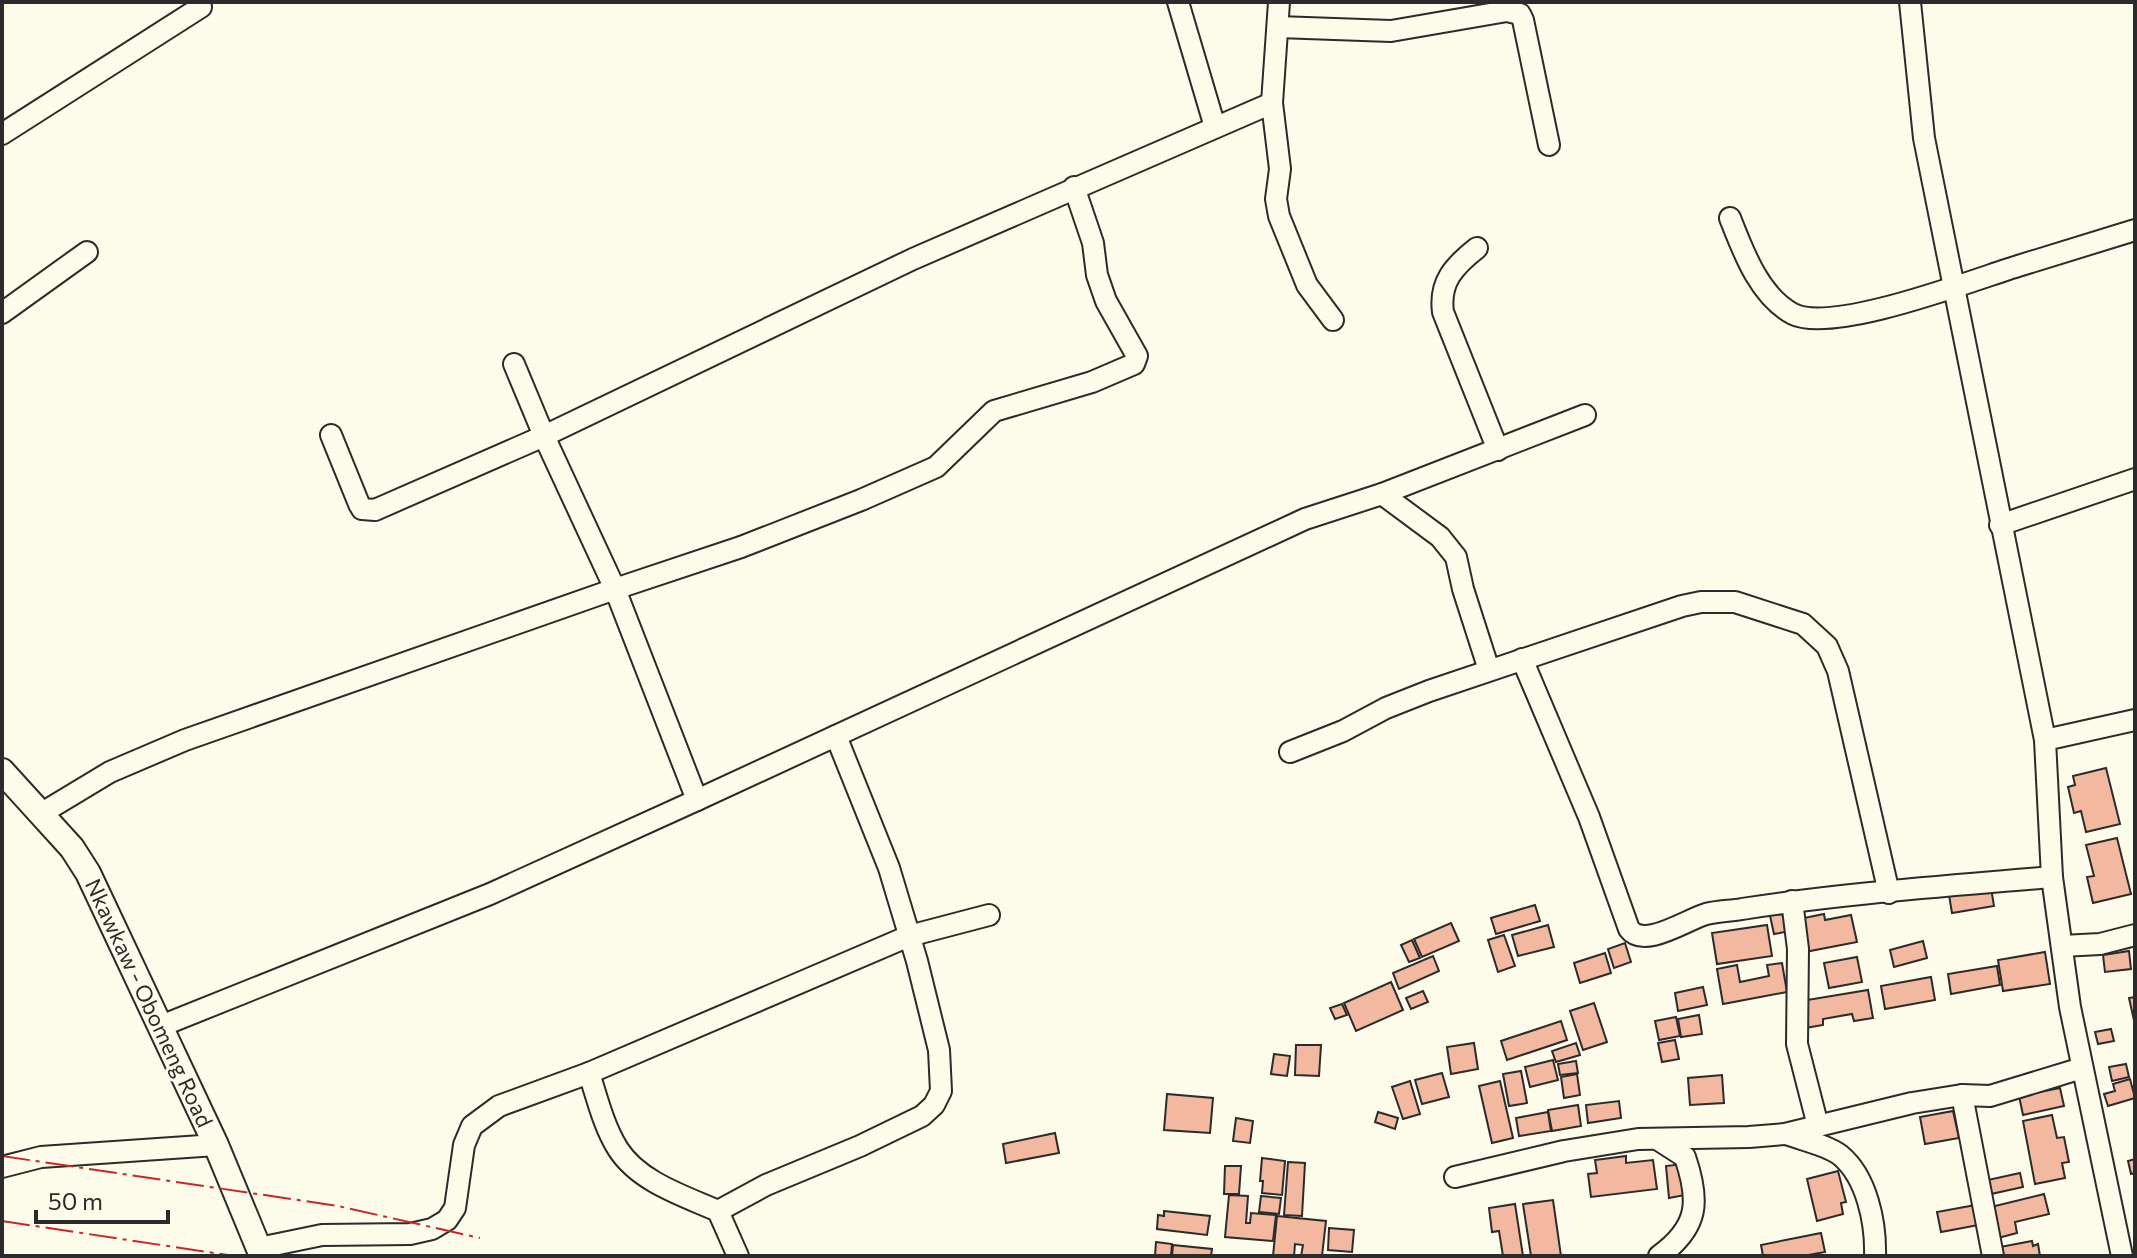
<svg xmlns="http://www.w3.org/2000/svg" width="2137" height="1258" font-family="Commissioner,sans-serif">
  <rect width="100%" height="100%" fill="#fdfbea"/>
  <g fill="#f2b8a0" stroke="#2b2b2b" stroke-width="2">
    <path d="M2106,768l14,56 -34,8 -5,-21 -7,2 -6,-26 7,-2 -2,-9z"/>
    <path d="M2117,838l14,56 -38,9 -6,-26 7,-1 -8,-31z"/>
    <path d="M1991,888l3,18 -42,7 -3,-18z"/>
    <path d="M1535,905l5,16 -44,13 -5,-16z"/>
    <path d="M1787,908l4,23 -17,3 -5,-23z"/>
    <path d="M1824,914l1,6 26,-5 6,27 -52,10 -6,-33z"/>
    <path d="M1451,923l8,18 -37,16 -8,-18z"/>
    <path d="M1548,925l6,22 -36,9 -6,-21z"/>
    <path d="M1767,925l5,31 -55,8 -5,-31z"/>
    <path d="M1504,935l11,31 -17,6 -10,-32z"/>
    <path d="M1412,940l8,18 -11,4 -8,-17z"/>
    <path d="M1923,941l4,17 -33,9 -4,-17z"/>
    <path d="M1625,943l6,19 -17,6 -6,-19z"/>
    <path d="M2129,951l2,18 -26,3 -2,-17z"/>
    <path d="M2045,952l5,32 -47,7 -5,-31z"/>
    <path d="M1605,953l6,20 -31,10 -6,-20z"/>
    <path d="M1433,956l6,15 -40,18 -6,-16z"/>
    <path d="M1857,957l5,25 -33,6 -5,-25z"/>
    <path d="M1782,963l5,29 -64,12 -6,-35 20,-4 3,17 29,-6 -2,-11z"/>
    <path d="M1997,966l3,19 -49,9 -3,-20z"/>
    <path d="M1931,977l4,23 -50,9 -4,-23z"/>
    <path d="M1391,982l12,28 -47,21 -12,-28z"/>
    <path d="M1703,987l4,18 -29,6 -3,-18z"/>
    <path d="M1868,990l5,28 -19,3 -2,-7 -29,5v6l-18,3 -4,-27z"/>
    <path d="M1423,991l5,11 -17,7 -5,-11z"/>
    <path d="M2135,997v28l-6,-27z"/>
    <path d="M1594,1003l13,39 -24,8 -13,-39z"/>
    <path d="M1342,1004l5,11 -12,4 -5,-11z"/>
    <path d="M1699,1015l3,19 -21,3 -3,-18z"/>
    <path d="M1676,1017l4,19 -21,4 -4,-19z"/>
    <path d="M1561,1021l6,19 -60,20 -6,-19z"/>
    <path d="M2111,1029l3,12 -16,3 -3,-12z"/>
    <path d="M1675,1040l4,19 -17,3 -4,-19z"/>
    <path d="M1474,1043l4,26 -27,5 -4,-27z"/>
    <path d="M1576,1043l4,12 -24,7 -4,-11z"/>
    <path d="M1296,1045h25l-2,31 -24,-1z"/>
    <path d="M1274,1054l16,2 -3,20 -16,-2z"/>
    <path d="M1553,1060l5,20 -28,7 -5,-20z"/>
    <path d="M1576,1061l2,12 -18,2 -2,-11z"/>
    <path d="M2126,1064l3,13 -17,4 -3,-14z"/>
    <path d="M1521,1071l6,32 -18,3 -6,-32z"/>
    <path d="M1442,1073l7,24 -27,7 -7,-24z"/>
    <path d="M1577,1074l3,21 -16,3 -3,-21z"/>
    <path d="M1722,1075l2,28 -34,2 -2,-27z"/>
    <path d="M2130,1079l5,19 -27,8 -4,-12 11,-3 -2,-7z"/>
    <path d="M1410,1081l10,33 -17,5 -11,-32z"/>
    <path d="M1500,1081l13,57 -21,5 -13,-57z"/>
    <path d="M2060,1088l4,18 -41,9 -4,-19z"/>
    <path d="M1167,1094l46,4 -3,35 -46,-3z"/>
    <path d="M1619,1101l2,17 -33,5 -2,-18z"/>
    <path d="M1578,1105l3,21 -29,5 -4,-21z"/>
    <path d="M1953,1111l6,27 -34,6 -5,-27z"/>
    <path d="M1378,1112l20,6 -3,11 -20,-7z"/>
    <path d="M1548,1112l3,19 -32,5 -3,-18z"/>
    <path d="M2052,1115l5,23 7,-1 5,25 -7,1 3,15 -30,6 -12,-63z"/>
    <path d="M1236,1118l17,3 -3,22 -17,-2z"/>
    <path d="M1055,1133l4,20 -53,10 -3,-19z"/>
    <path d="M1626,1156v7l27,-3 4,29 -66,8 -3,-23 9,-1 -2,-13z"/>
    <path d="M1262,1158l23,3 -3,34 -20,-2 1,-12h-3z"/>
    <path d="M2135,1159v14l-4,1 -3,-13z"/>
    <path d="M1288,1162l17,1 -3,53 -18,-1z"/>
    <path d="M1682,1164l3,31 -16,3 -3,-32z"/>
    <path d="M1225,1166h16l-2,28h-15z"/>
    <path d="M1838,1171l8,31 -5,1 2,11 -26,7 -10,-42z"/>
    <path d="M2020,1173l3,14 -32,7 -3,-14z"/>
    <path d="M2044,1194l5,20 -34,8 2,11 -19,5 -7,-31z"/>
    <path d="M1229,1195l19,1 -2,27h4l1,-10 25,2 -3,26 -48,-4z"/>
    <path d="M1261,1196l20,2 -2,16 -20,-2z"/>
    <path d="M1553,1200l8,56h-30l-8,-52z"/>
    <path d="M1515,1204l8,52h-20l-4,-25 -7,1 -3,-24z"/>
    <path d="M1981,1204l3,20 -43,8 -4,-20z"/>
    <path d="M1164,1211l46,5 -3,19 -50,-6 1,-14 6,1z"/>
    <path d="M1277,1216l49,5 -4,35h-21l2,-11 -8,-1 -1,12h-21z"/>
    <path d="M1329,1228l25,2 -2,22 -24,-2z"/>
    <path d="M1821,1233l4,19 -22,4h-40l-2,-11z"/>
    <path d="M2032,1241l1,5 5,-2 2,12h-39l-1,-9z"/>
    <path d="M1156,1242l16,2 -1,12h-16z"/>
    <path d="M1173,1245l39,4 -1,7h-39z"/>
  </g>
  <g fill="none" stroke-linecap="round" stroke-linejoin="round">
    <g stroke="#2b2b2b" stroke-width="24">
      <g id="minor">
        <path d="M1178,2l37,125"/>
        <path d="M1910,2l14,136 121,602"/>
        <path d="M1278,27l113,4 116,-20 13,3 3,6 26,125"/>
        <path d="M1272,103l8,66 -4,30 3,17 28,69 26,35"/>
        <path d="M2,134l199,-127"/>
        <path d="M1730,218c13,33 29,78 63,96 40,20 180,-34 225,-48 39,-12 78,-24 117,-36"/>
        <path d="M1477,248c-23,18 -38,34 -34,64l55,138"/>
        <path d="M2,313l85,-61"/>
        <path d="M331,435l28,69 3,5 13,1 169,-74 -30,-72"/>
        <path d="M1382,494l58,43 16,20 7,32 26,81"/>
        <path d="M2000,525l135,-46"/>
        <path d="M1522,659l67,158 40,112c15,20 57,-9 77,-15 12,-3 25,-3 36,-5 103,-16 207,-23 310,-32"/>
        <path d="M1290,752l53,-21 43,-23 43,-17 253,-85 19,-4h34l68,22 24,22 11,25 51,222"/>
        <path d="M697,800l608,-281 77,-25 203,-79"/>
        <path d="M42,813l68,-41 75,-32 430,-151 126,-42 120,-47 75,-33 58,-56 98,-29 42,-18 3,-8 -31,-55 -9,-26 -4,-32 -19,-56"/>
        <path d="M1792,901l6,48 -1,95 21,82"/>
        <path d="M2062,946l38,-2 35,-9"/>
        <path d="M161,1026l329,-132 207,-94 -82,-211 -71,-153 369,-177 359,-156 7,-101"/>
        <path d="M589,1073c8,25 15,54 29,76 21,33 66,47 100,62l20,45"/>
        <path d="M1962,1095l31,161"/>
        <path d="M1786,1134c16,6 41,11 54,21 27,22 36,68 35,101"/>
        <path d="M1657,1139l28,18c15,44 14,70 -26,99"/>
        <path d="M2,1167l39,-10 175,-12"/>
        <path d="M1455,1177l109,-26 74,-12 111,-2 36,-3 127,-31 50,-8 28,1 92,-28"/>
        <path d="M718,1211l48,-26 94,-39 62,-30 12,-11 7,-14 -2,-41 -22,-89 -28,-93 -53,-132"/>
        <path d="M259,1248l63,-13 88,-1 22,-5 15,-9 8,-12 9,-63 8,-19 27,-20 90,-33 320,-137 80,-21"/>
        <path d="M2122,1256l-52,-249 -18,-130 -7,-137 90,-20"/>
      </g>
    </g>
    <g stroke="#2b2b2b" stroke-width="28">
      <path id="major" d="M2,771l70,77 16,25 128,272 46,111"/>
    </g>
    <use href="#minor" stroke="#fdfbea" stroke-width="20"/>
    <use href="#major" stroke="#fdfbea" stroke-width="24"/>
    <g stroke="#c62828" stroke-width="2" stroke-dasharray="28 6 4 6" stroke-linecap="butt">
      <path d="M2,1156l336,50 142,32"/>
      <path d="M2,1221l232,35"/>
    </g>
  </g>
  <g text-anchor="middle" stroke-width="6" stroke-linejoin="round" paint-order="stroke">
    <g font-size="22" fill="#2b2b2b" stroke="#fdfbea">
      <text transform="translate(149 1003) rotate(65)" y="8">Nkawkaw - Obomeng Road</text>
    </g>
  </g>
  <rect width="2137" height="1258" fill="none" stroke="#2b2b2b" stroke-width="8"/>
  <path d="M36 1210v12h132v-12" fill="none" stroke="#2b2b2b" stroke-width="4"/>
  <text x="48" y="1210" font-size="24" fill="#2b2b2b" stroke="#fdfbea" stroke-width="6" paint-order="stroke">50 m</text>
</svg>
